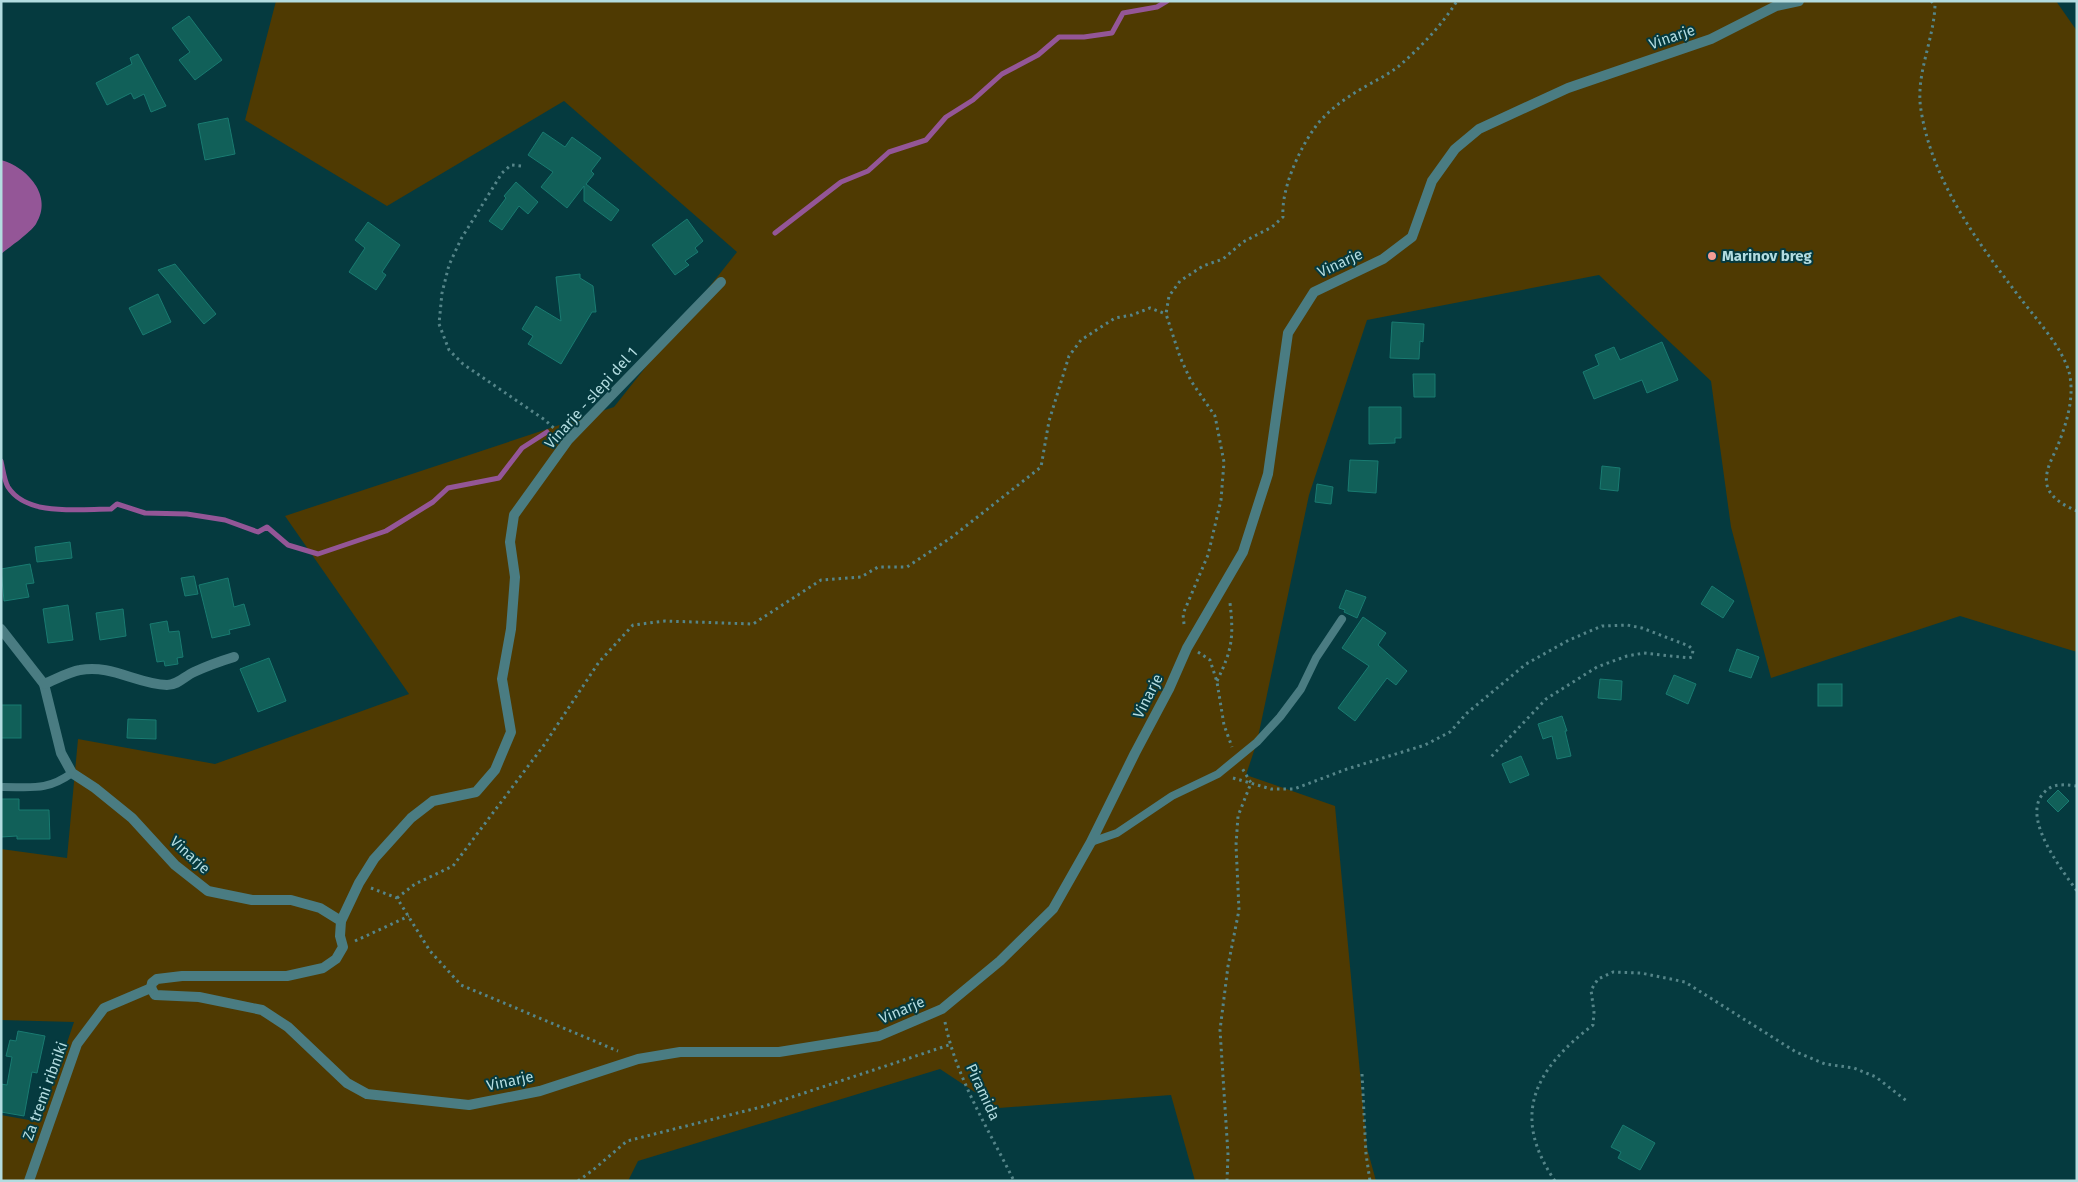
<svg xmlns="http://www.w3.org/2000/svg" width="2078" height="1182" font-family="'Fira Sans',sans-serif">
  <rect width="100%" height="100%" fill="#053a3f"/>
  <path fill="#4f3a02" d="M276,1h1780l21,30v621l-117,-36 -189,62 -40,-151 -20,-146 -112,-106 -232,45 -58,175 -52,247 -11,33 89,31 32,342 9,33h-181l-24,-86 -172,13 -59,-39 -302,92 -10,20h-627v-66l39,7 34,-100 -73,-2v-171l66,9 11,-119 137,25 194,-70 -124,-178 329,-109 123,-155 -173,-151 -177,105 -142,-86z"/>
  <path fill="#945697" d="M1,160c26,7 53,36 35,64 -6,9 -25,22 -35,30z"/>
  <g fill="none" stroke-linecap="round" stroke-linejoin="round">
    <g stroke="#945697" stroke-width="5">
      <path d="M775,233l66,-51 27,-11 21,-19 37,-12 20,-23 27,-17 29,-26 36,-19 21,-18h25l28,-4 11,-20 34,-6 10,-6"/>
      <path d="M1,461c2,8 3,19 7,26 19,30 72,22 103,22l6,-5 28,9 42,1 38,6 33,12 9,-5 21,18 30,9 68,-23 47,-29 15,-14 51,-10 23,-30 25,-16"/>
    </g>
  </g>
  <g fill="#116059" stroke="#197b71">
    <path d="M189,16l33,44 -27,20 -16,-20 11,-8 -18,-24z"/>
    <path d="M138,54l28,52 -15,6 -7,-18 -10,5 -3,-6 -24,12 -11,-22 36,-19 -2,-6z"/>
    <path d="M228,118l7,36 -30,6 -7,-36z"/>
    <path d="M543,132l22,15 7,-10 29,21 -10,13 3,3 -8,10 33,26 -8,11 -27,-20v-15l-17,22 -26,-21 12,-15 -25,-17z"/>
    <path d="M516,182l22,20 -10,12 -9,-8 -17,24 -13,-9 17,-23 -2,-2z"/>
    <path d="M687,219l16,22 -8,7 3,4 -13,9 4,4 -14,10 -23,-30z"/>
    <path d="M368,222l32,23 -18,27 4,3 -10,15 -27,-18 16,-24 -10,-8z"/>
    <path d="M175,264l41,50 -12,10 -46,-54z"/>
    <path d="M580,274v4l13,8 3,26h-4l-31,52 -33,-20 5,-8 -11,-7 14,-23 25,15 -5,-44z"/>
    <path d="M158,294l13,28 -28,13 -14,-27z"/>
    <path d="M1392,322l32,2 -1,18 -3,-1 -1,18 -29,-1z"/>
    <path d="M1662,342l16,38 -31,13 -5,-13 -48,19 -11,-27 16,-7 -4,-10 19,-8 6,13z"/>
    <path d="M1413,374h22v23h-21z"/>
    <path d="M1369,407h32v31h-6v5l-26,1z"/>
    <path d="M1350,460l28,1 -2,32 -28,-2z"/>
    <path d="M1602,466l18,2 -2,23 -18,-2z"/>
    <path d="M1317,484l16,3 -2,17 -16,-2z"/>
    <path d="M70,542l2,16 -35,4 -2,-15z"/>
    <path d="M30,564l4,19 -8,1 3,13 -25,4 -3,-32z"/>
    <path d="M194,576l4,18 -13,2 -4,-18z"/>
    <path d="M228,578l6,29 10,-3 6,21 -21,5 1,4 -18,4 -13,-53z"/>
    <path d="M1712,586l22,15 -11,17 -22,-14z"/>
    <path d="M1346,590l20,7 -9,21 -13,-6 1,-2 -6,-2z"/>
    <path d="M68,605l5,35 -25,3 -5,-34z"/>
    <path d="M123,609l3,27 -26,4 -4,-27z"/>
    <path d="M1363,617l23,16 -8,12 29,26 -11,14 -9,-7 -32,43 -17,-13 31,-42 -27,-18z"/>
    <path d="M167,621l2,11 10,-1 4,26 -6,1 1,6 -13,2 -1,-5 -7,1 -7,-38z"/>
    <path d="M1737,649l22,8 -8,21 -22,-7z"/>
    <path d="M269,658l17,43 -28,11 -18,-43z"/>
    <path d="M1674,675l22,9 -8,20 -22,-10z"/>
    <path d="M1600,679l22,2 -1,19 -23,-2z"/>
    <rect x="1818" y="684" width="24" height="22"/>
    <rect x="1" y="705" width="20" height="33"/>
    <path d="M1562,716l5,15h-2l6,25 -14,3 -5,-23 -9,3 -5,-15z"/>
    <path d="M128,719l28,1v19l-29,-1z"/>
    <path d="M1521,756l8,19 -19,8 -8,-19z"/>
    <path d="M2058,790l11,11 -11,11 -11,-11z"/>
    <path d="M1,799h18v11h30l1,29h-33v-3l-16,1z"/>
    <path d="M18,1031l27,5 -8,37 -5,-1 -8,44 -23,-4v-28l6,1 5,-28 -6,-1 4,-16 6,1z"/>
    <path d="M1623,1125l32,18 -15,27 -22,-12 3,-6 -10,-5z"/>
  </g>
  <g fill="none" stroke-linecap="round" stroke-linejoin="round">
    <g stroke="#558589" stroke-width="3" stroke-dasharray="2.5 4" stroke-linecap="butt">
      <path d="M1931,1l4,4c-1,35 -20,70 -14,105 11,71 57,133 100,189 15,20 41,48 48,73 6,24 -2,50 -11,73 -5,12 -14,26 -11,40 3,13 18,21 30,26"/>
      <path d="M521,166l-10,-1 -9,8 -41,66 -12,26 -7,28 -3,31 10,26 14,14 82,56 13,12"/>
      <path d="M1184,624l-1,-10 25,-59 13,-55 3,-38 -9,-46 -24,-35 -11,-24 -14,-43 3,-18 11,-15 23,-15 20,-7 20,-17 29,-15 11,-10c-2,-28 16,-68 33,-91 10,-13 24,-24 37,-32 15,-10 32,-17 46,-28 21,-18 43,-41 58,-65"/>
      <path d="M1198,652l12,8 7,22 7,43 8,22"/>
      <path d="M1217,681c15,-31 17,-43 13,-78"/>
      <path d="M1233,778l38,11h23l53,-20 78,-24 25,-13 17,-19 59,-49 43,-24 33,-14 25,-1 15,3 47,18 4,4 -1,7 -3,1 -45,-5 -17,3 -30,11 -51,32 -57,60"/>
      <path d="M2077,786c-16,-2 -28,-3 -37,12 -14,26 22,72 37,93"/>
      <path d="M371,888l26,10 33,53 31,34 157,66"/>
      <path d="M397,898l18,-14 38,-18 91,-121 55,-83 34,-37 32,-4 88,3 68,-44 40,-3 17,-10h29l45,-30 89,-70 8,-46 20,-65 12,-16 34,-22 17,-3 18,-7 16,6"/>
      <path d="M355,941l54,-25"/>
      <path d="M945,1022c11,56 44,108 69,159"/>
      <path d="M1362,1074l4,80 4,27"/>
      <path d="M578,1181l15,-11 34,-29 138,-35 184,-61"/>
      <path d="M1227,1181l1,-27 -8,-124 8,-64 11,-56 -3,-65 2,-29 13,-33 -9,-15"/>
      <path d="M1555,1181c-45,-66 -20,-112 38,-156l1,-13 -3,-22 7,-11 15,-7 28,1 44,9 111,70 29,12 29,4 22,9 32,25"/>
    </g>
    <g stroke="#4a7c82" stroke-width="8">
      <path d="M3,787c29,0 44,4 69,-14"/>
      <path d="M1091,842l26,-9 55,-37 46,-22 39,-32 23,-25 21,-28 15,-31 26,-39"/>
    </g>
    <g stroke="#4a7c82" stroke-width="10">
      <path d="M1,629l43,55 17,69 11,20 23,15 37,30 43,47 33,26 44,9h39l29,8 21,13 -1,15 3,11 -7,12 -13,9 -36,8h-105l-25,3 -5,4 -1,5"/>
      <path d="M44,684c11,-4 24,-12 36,-14 31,-6 57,14 87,15 11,0 18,-9 27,-13 13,-6 27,-11 40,-15"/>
      <path d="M341,921l18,-38 15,-24 37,-41 22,-17 43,-9 19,-22 16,-38 -9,-53 9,-50 4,-52 -5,-35 4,-27 54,-75 153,-158"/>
      <path d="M151,988l4,7 44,2 63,13 26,17 59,56 20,11 102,11 71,-14 98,-32 42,-7h99l100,-16 63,-27 58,-48 53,-52 38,-67 44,-89 34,-64 18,-41 56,-96 25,-78 20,-141 26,-41 69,-33 29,-22 20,-56 23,-32 24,-20 89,-41 143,-49 65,-33 23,-5"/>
      <path d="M29,1181l48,-137 27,-36 47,-20"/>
    </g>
  </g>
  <circle fill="#f59c94" stroke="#053a3f" stroke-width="2" cx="1712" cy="256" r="5"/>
  <g text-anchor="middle" stroke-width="4" stroke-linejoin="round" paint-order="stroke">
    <g font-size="15" fill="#b3dce0" stroke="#053a3f">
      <text transform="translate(1672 37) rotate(-19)" y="5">Vinarje</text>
      <text transform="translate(1340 263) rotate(-25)" y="5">Vinarje</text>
      <text transform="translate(591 398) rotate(-48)" y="5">Vinarje - slepi del 1</text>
      <text transform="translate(1148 696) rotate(-63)" y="5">Vinarje</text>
      <text transform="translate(190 855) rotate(42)" y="5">Vinarje</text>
      <text transform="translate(902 1010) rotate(-23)" y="5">Vinarje</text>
      <text transform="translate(510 1081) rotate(-12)" y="5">Vinarje</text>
      <text transform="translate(45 1091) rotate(-70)" y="5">Za tremi ribniki</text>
      <text transform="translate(983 1092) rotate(65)" y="5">Piramida</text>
    </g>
    <g font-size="15" font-weight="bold" fill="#b3dce0" stroke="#053a3f" text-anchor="start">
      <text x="1722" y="261">Marinov breg</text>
    </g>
  </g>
  <rect width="2078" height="1182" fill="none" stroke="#b3dce0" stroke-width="5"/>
</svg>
